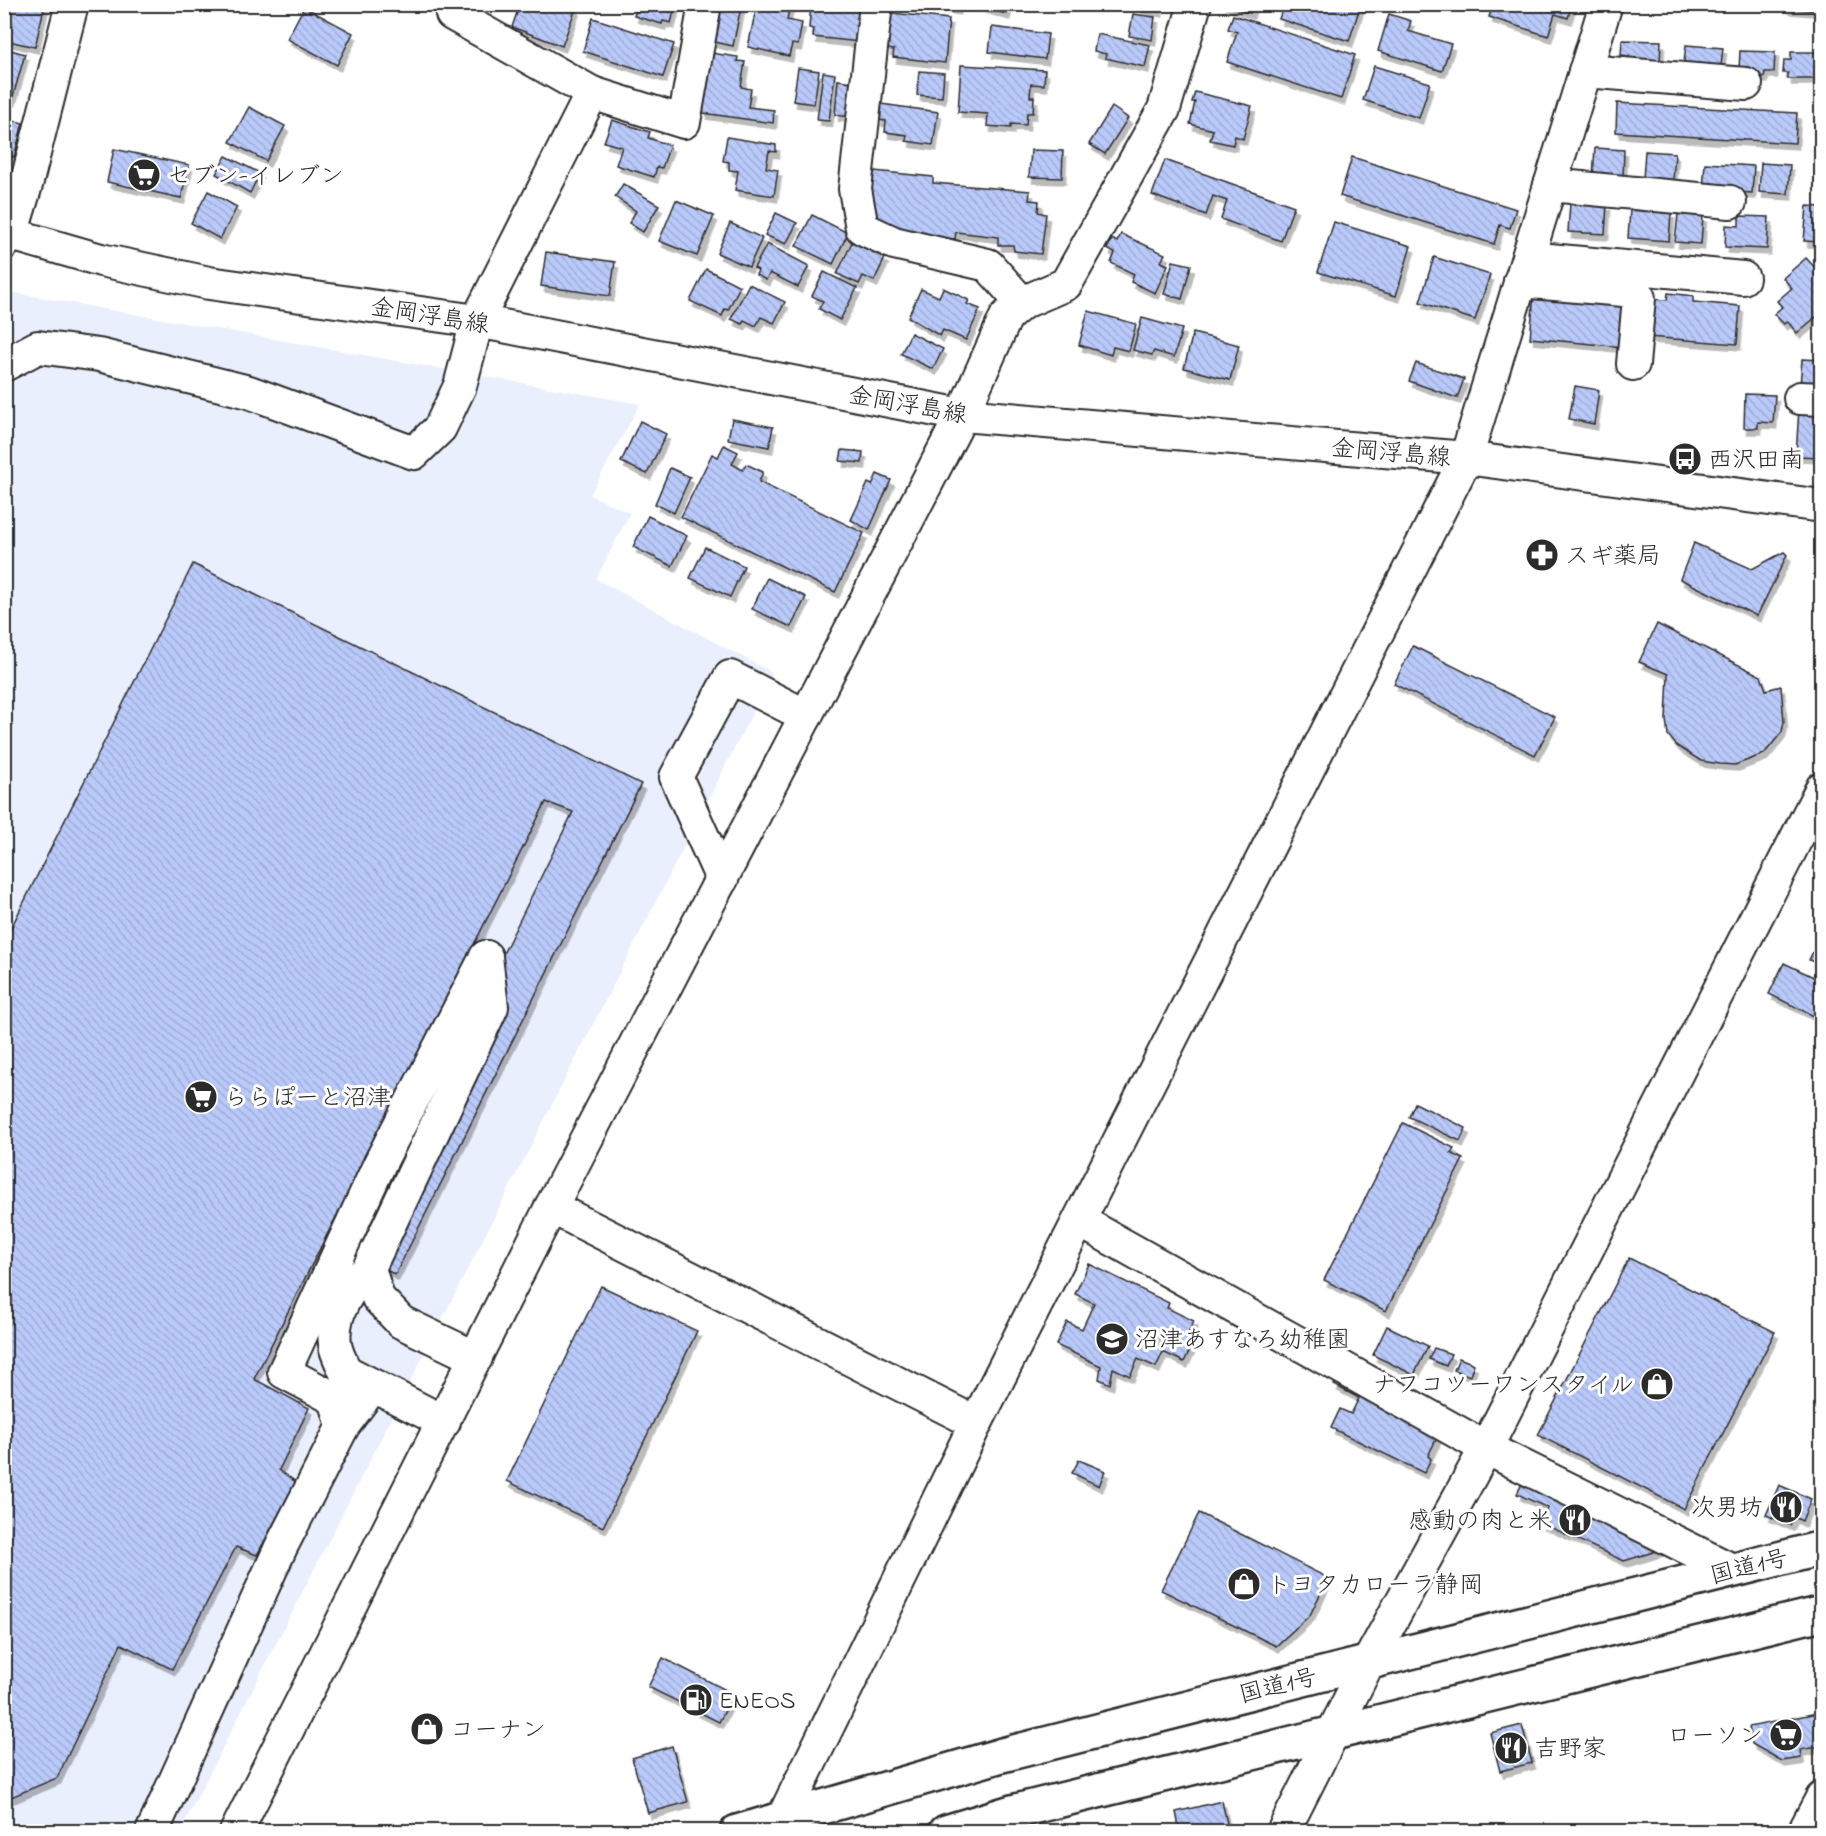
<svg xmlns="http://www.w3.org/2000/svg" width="1826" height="1836" font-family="'Indie Flower','Klee One',sans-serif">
  <defs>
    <pattern id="building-back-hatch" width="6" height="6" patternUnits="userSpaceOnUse" patternTransform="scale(1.5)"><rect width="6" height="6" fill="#b9c9f9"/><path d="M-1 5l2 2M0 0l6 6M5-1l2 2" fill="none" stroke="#9fadd6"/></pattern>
    <filter id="shadow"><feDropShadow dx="3.5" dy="6" stdDeviation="0" flood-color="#0004"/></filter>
  </defs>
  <rect width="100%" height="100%" fill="#fff"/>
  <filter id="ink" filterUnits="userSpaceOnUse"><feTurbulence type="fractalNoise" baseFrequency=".0167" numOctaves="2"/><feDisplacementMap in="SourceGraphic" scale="12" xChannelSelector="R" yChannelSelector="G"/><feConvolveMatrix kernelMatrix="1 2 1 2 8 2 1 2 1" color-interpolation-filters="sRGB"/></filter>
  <g filter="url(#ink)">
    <path fill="#eaeffd" d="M4,291l636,113 -50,91 40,18 -34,66 177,94 -593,1158h-175z"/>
    <g fill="url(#building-back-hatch)" stroke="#2b2b2b" stroke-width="1.5" filter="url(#shadow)">
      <path d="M4,4h41l-10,43 -31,-7z"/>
      <path d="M520,4h47l9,4 -14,38 -50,-19z"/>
      <path d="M638,4h38l-5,19 -8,-2 -1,3 -28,-8z"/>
      <path d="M718,4l23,3 -8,39 -23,-5z"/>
      <path d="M757,4h33l-3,16 15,3 -4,22 -6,-1 -3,12 -41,-9z"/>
      <path d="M811,4l53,5 -4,33 -47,-5 1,-8 -5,-1z"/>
      <path d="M923,4h35l-1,5z"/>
      <path d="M973,4h36l-3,10z"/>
      <path d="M1140,4h20l-1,7 -20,-4z"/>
      <path d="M1222,4h31l-3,9z"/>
      <path d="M1284,4h77l-12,37 -70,-22z"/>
      <path d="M1493,4h79l-4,14 -13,-4 -7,22 -59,-19z"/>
      <path d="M1786,4h36v7l-36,-3z"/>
      <path d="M304,7l49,26 -16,32 -50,-26z"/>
      <path d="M891,13l58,6 -4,44 -52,-6 1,-7 -7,-1z"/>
      <path d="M1133,14l22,3 -3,23 -23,-4z"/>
      <path d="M1389,14l22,7 -3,10 43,13 -9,27 -64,-20z"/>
      <path d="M1233,15l122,40 -14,44 -114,-37 10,-30 -9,-3z"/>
      <path d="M593,18l81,26 -11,33 -80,-26z"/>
      <path d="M992,27l56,7 -3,25 -56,-7z"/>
      <path d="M1097,34l53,11 -5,22 -40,-9 1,-4 -12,-3z"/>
      <path d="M1622,40l39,1 -1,21 -31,-1v-5l-8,-1z"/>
      <path d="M1686,45l37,3 -2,18 -14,-2v4l-23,-6z"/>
      <path d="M4,48l21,6 -13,46 -8,-2z"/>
      <path d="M1740,51l35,1 -1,20h-9l-1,5 -33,-2 8,-6z"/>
      <path d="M1791,52h31v23h-5v4h-29v-6h-5l1,-13h7z"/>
      <path d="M711,53l27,4 -1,4 8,1 -4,25 10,2 -3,18 26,3 -1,13 -70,-10z"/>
      <path d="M961,65l84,5 -1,15 -13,-1 -1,13h4l-1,16h-6l-1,12 -15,-1v4l-24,-2 1,-12 -30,-2z"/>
      <path d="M1374,66l56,17 -11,35 -56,-18z"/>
      <path d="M798,68l21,3 -5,33 -21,-3z"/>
      <path d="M919,71l25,2 -2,24 -25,-2z"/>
      <path d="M823,72l12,2 -6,47 -12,-1z"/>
      <path d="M838,80l15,2 -3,35 -15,-2z"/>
      <path d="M1195,92l57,14 -9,33 -8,-3 -2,9 -23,-5 3,-10 -23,-6 5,-22h-3z"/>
      <path d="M1617,103l180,10 -2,30 -179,-11z"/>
      <path d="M881,104l57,8 -5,33 -27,-4 1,-6 -22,-3 1,-11 -8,-1z"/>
      <path d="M249,107l36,19 -19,35 -36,-19z"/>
      <path d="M1112,107l16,11 -23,36 -16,-10z"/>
      <path d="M4,118l19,5 -9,34 -10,-3z"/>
      <path d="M612,120l38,12 -2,6 22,7 -8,23 -5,-1 -3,10 -38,-12 6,-18 -18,-5z"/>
      <path d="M727,137l49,8v7l-7,-1 -3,17 12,2 -4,26 -39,-6 3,-19 -9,-1v-8l-6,-1z"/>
      <path d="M1595,148l29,2 -1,28 -30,-2z"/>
      <path d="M114,149l75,16 -8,33 -74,-16z"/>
      <path d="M1031,150l32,1 -1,27 -33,-1z"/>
      <path d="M1645,151l30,2 -2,28 -30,-2z"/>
      <path d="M226,156l34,17 -10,20 -34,-19z"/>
      <path d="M1352,157l164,52 -6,19 -10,-3 -6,19 -154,-48z"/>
      <path d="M1165,160l129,46 -13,35 -60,-22 6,-18 -14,-5 -7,19 -54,-20z"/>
      <path d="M1705,163l49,3 -2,27 -49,-3z"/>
      <path d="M1761,163l29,2 -2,29 -29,-2z"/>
      <path d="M874,171l59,6v6l97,8 -1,9 10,1 -1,11 8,2 -5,40 -27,-3 -1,-6h-15v-8l-42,-5 -1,7 -25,-3 -28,1 -34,-22z"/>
      <path d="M623,184l36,21 -16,27 -14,-9 7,-12 -21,-14z"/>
      <path d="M208,191l29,16 -17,32 -29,-16z"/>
      <path d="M676,200l38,16 -17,40 -38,-15z"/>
      <path d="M1570,203l37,2 -2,29 -37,-2z"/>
      <path d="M1807,206l15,1v35l-18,-1z"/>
      <path d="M1630,210l41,3 -2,28 -41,-3z"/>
      <path d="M776,213l21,10 -11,21 -21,-9z"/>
      <path d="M1678,214l25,2 -2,28 -26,-2z"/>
      <path d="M812,215l36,18 -15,31 -37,-18z"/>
      <path d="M1739,216l30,1 -2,32 -42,-2 1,-22 13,1z"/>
      <path d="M1334,222l77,24 -15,50 -78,-24z"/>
      <path d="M730,223l32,15 -13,29 -32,-14z"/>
      <path d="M1121,234l44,20 -4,8 7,3 -13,28 -24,-11 3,-8 -23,-11 4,-10 -8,-4 5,-10 5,3z"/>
      <path d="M852,242l33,16 -11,23 -11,-5 -4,8 -22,-10z"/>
      <path d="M767,244l42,22 -11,21 -28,-14 -4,7 -10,-5 2,-5 -4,-2z"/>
      <path d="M546,252l69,10 -5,34 -69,-10z"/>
      <path d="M1434,257l56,18 -15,45 -55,-18z"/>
      <path d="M1806,258l16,17v37l-25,21 -10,-12 -3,3 -10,-10 8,-7 -5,-6 15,-13 -9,-10z"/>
      <path d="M1173,261l18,4 -9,34 -18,-5z"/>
      <path d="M706,269l34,17 -12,24 -3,-1 -3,7 -32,-15z"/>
      <path d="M824,272l33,16 -17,32 -21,-11 4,-8 -11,-5z"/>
      <path d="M749,284l36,18 -11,21 -13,-6 -5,9 -12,-6 -2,4 -11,-5z"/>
      <path d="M943,288l26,12 -2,4 13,5 -14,31 -23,-10 -3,6 -32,-19 13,-28 18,8z"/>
      <path d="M1668,293l25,3v6l47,4 -3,38 -89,-7 3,-38 16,1z"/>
      <path d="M1534,294l94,9 -5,44 -93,-9z"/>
      <path d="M1088,311l48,13 -7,27 -16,-4 -2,8 -32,-10z"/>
      <path d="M1142,318l40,11 -8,28 -20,-6 -2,4 -19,-5z"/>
      <path d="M911,333l32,16 -10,20 -32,-15z"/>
      <path d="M1193,333l46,12 -9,35 -46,-12z"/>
      <path d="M1802,359l20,1v28l-22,-1z"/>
      <path d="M1416,363l48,16 -7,19 -48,-17z"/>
      <path d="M1575,386l24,4 -5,34 -25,-5z"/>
      <path d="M1745,394l30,1 -2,28 -15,-1v6h-14z"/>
      <path d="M1799,408l23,1v48l-26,-1z"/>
      <path d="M732,419l41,8 -4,20 -41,-8z"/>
      <path d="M640,421l26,13 -19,40 -26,-12z"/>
      <path d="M724,445l14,7 -6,12 11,6 3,-6 17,8 -4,10 105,51 -29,59 -154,-75 31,-63 6,3z"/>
      <path d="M842,450l21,2 -1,11 -22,-2z"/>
      <path d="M670,468l20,9 -16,36 -19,-9z"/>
      <path d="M877,474l14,6 -22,50 -18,-10 17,-37 4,2z"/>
      <path d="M648,516l39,20 -15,30 -39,-19z"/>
      <path d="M1694,543l58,26 32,-17 3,3 -30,61 -77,-37z"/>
      <path d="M705,547l39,19 -14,31 -40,-19z"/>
      <path d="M193,564l448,220 -246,491 -39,-23 217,-440 -27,-10 -292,577 55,29 -30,62 17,12 -39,73 -21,-8 -64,122 -51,-25 -64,134 -53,22v-858z"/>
      <path d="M767,578l39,19 -15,30 -39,-18z"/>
      <path d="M1657,624l104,52 5,14 15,-4 3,36 -2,10 -18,22 -29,11 -15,-1 -19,-3 -24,-15 -9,-11 -2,-15 2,-46 -29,-12z"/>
      <path d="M1413,646l142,71 -20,38 -141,-71z"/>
      <path d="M1822,933v33l-13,-6z"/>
      <path d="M1784,963l38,18v39l-53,-26z"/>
      <path d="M1415,1103l51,25 -6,13 -51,-24z"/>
      <path d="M1403,1123l51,25 -3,5 12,6 -77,152 -62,-31z"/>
      <path d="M1629,1258l146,74 -91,177 -146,-74z"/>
      <path d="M1089,1264l80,39 -2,5 27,13 -7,15 8,3 -11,23 -21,-10 -7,15 -18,-8 -8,17 -17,-8 -3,16 -11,-5 2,-13 -45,-21 11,-23 15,7 12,-26 -19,-9z"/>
      <path d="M601,1286l96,45 -94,196 -96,-46z"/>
      <path d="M1387,1326l41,20 -14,29 -41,-20z"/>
      <path d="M1434,1348l17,6 -5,12 -17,-7z"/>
      <path d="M1459,1358l15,6 -4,12 -16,-6z"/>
      <path d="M1339,1374l104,51 -15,31 3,3 -7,14 -93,-45 9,-19 11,5 8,-16 -25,-13z"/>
      <path d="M1079,1460l26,11 -6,15 -27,-13z"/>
      <path d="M1525,1477l148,69 -49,15 -83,-38 7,-15 -31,-14z"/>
      <path d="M1779,1485l32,14 -9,22 -8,-4 -4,8 -24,-10z"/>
      <path d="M1199,1513l129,65 -18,37 -34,31 -115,-56z"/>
      <path d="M663,1658l71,36 -15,28 -71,-35z"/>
      <path d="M1822,1712v34l-22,4 1,8 -19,3 -30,-17 -3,-17z"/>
      <path d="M1522,1725l10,38 -32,8 -10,-38z"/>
      <path d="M672,1746l16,56 -40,11 -16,-55z"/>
      <path d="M1222,1801l7,31h-49l-4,-20z"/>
    </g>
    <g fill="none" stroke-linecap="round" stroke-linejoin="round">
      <g stroke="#2b2b2b" stroke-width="36">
        <g id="minor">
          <path d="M455,4l-3,10 140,79"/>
          <path d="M876,4l-21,185 7,39 32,15 94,22 34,38"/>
          <path d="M1585,71l161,13"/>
          <path d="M1550,185l180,17"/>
          <path d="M4,232l97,28 108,23 268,38 485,94 504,43 356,48"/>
          <path d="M4,243l7,-8 15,-50 46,-181"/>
          <path d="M1528,258l215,20"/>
          <path d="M1520,281l115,10 4,7 -6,66"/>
          <path d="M4,365l34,-18 61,8 150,37 165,61 26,-25 20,-42 17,-65 115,-228 92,29 21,-118"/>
          <path d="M1800,398l22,1"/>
          <path d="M722,879l-46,-102 54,-100 76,39"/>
          <path d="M551,1207l425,216"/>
          <path d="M1080,1221l406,227 246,122"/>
          <path d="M369,1268c-19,19 -38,46 -34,76 1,9 7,19 10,27l99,51"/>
          <path d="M476,1358l-75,-36 -23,-24 -9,-30 123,-261 -6,-50"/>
          <path d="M343,1426l-8,-27 -51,-27 96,-209 106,-206"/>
          <path d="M783,1818l193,-395 490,-965 140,-454"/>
          <path d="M152,1832l129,-285 62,-121 30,-40"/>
          <path d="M236,1832l315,-625 411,-792 44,-98 16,-14 44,-19 98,-175 31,-105"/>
          <path d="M1283,1832l85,-169 118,-215 336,-660"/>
          <path d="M1804,1832l18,-34"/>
        </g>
      </g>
      <g stroke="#2b2b2b" stroke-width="38">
        <g id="highway">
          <path d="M737,1832l265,-77 820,-207"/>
          <path d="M946,1832l66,-20 810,-199"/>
        </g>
      </g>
      <use href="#minor" stroke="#fff" stroke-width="32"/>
      <use href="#highway" stroke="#fff" stroke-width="33"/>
    </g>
  </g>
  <defs>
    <g id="supermarket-disc" transform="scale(1.725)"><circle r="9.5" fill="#2b2b2b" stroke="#fff"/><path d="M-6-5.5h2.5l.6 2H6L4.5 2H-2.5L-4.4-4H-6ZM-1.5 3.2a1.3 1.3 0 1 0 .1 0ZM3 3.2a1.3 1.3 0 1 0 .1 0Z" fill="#fff"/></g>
    <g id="bus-disc" transform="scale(1.725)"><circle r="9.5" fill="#2b2b2b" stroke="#fff"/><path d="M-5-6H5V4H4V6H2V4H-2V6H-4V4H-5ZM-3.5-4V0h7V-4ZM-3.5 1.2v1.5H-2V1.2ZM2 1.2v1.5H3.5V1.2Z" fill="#fff"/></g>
    <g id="pharmacy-disc" transform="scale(1.725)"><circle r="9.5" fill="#2b2b2b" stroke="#fff"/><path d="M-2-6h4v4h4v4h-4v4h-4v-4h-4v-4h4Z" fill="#fff"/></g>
    <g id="school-disc" transform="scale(1.725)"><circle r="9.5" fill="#2b2b2b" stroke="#fff"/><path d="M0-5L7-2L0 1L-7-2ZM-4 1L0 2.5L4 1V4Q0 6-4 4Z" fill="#fff"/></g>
    <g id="shop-disc" transform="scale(1.725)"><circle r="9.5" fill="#2b2b2b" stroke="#fff"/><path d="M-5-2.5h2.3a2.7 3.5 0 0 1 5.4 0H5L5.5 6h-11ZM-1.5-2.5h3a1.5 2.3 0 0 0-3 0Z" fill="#fff"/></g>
    <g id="restaurant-disc" transform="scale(1.725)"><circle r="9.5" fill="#2b2b2b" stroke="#fff"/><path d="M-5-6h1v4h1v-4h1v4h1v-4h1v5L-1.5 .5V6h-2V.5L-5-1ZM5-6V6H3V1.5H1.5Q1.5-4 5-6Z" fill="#fff"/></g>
    <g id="fuel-disc" transform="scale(1.725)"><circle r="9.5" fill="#2b2b2b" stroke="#fff"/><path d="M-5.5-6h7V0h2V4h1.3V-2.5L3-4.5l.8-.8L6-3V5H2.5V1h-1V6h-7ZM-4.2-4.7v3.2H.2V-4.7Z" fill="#fff"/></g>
  </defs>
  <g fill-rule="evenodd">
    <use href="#supermarket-disc" x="144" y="175"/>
    <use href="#bus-disc" x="1685" y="459"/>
    <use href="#pharmacy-disc" x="1542" y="555"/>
    <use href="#supermarket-disc" x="201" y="1097"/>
    <use href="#school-disc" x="1112" y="1339"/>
    <use href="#shop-disc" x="1657" y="1384"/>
    <use href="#restaurant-disc" x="1786" y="1507"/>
    <use href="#restaurant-disc" x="1575" y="1520"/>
    <use href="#shop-disc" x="1244" y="1584"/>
    <use href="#fuel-disc" x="696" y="1700"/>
    <use href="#shop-disc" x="427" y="1729"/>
    <use href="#supermarket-disc" x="1786" y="1735"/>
    <use href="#restaurant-disc" x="1511" y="1748"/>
  </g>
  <g text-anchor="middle" stroke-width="6" stroke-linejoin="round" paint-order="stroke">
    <g font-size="24" fill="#2b2b2b" stroke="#fff" text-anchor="start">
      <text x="167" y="183">セブン-イレブン</text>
      <text x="1708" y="467">西沢田南</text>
      <text x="1565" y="563">スギ薬局</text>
      <text x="224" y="1105">ららぽーと沼津</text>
      <text x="1135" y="1347">沼津あすなろ幼稚園</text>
      <text x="1634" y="1392" text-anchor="end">ナフコツーワンスタイル</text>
      <text x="1763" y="1515" text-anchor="end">次男坊</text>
      <text x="1552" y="1528" text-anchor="end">感動の肉と米</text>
      <text x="1267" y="1592">トヨタカローラ静岡</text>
      <text x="719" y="1708">ENEOS</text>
      <text x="450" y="1737">コーナン</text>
      <text x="1763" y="1743" text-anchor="end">ローソン</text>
      <text x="1534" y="1756">吉野家</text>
    </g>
    <g font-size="24" fill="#2b2b2b" stroke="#fff">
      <text transform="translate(430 315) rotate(9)" y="8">金岡浮島線</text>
      <text transform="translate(908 404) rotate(10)" y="8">金岡浮島線</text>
      <text transform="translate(1391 452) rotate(5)" y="8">金岡浮島線</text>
      <text transform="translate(1749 1566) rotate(-14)" y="8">国道1号</text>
      <text transform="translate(1278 1685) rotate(-14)" y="8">国道1号</text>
    </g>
  </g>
  <rect width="1826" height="1836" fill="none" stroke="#fff" stroke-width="24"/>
  <rect x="12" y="12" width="1802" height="1812" fill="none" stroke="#2b2b2b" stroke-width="2" filter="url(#ink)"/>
</svg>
